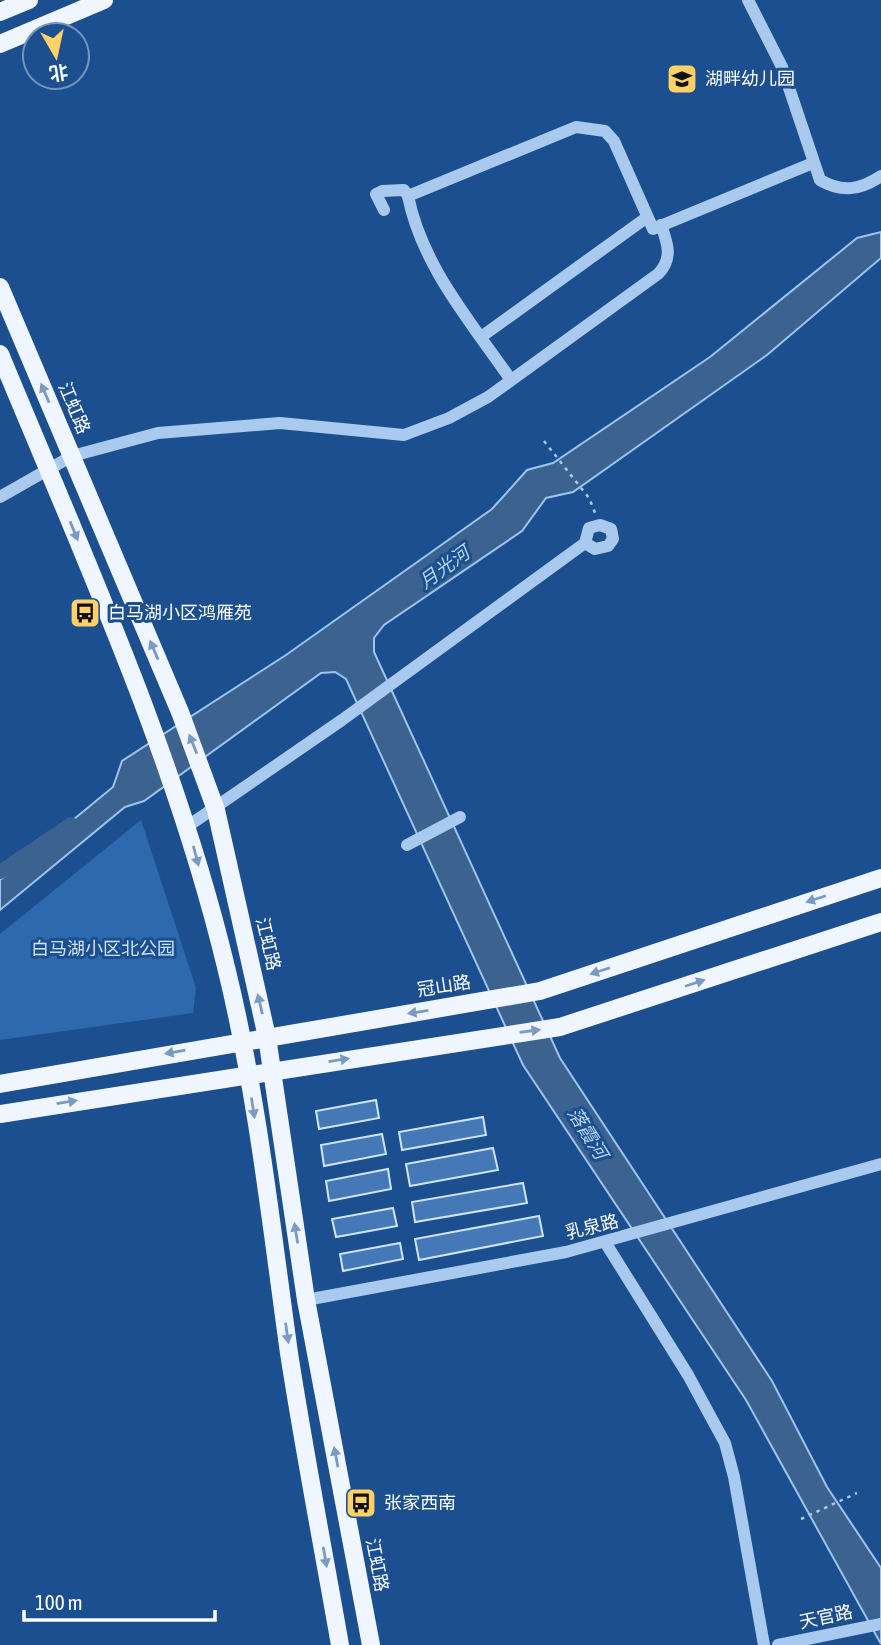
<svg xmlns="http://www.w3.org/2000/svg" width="881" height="1645" font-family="'Asap Condensed','Noto Sans SC',sans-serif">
  <rect width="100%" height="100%" fill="#1b4f8f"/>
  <path fill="#2e69ad" d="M141,820l55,168 -3,25 -193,27v-106z"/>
  <path fill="#3c6290" stroke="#9cc4f0" stroke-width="2" d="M881,232v26l-114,97 -194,137 -27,6 -24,33 -138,94 -10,13v14l186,406 212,323 55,106 54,81v76l-135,-244 -223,-335 -177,-386 -11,-7 -14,1 -177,128 -19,6 -125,103v-30l113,-93 9,-26 164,-106 206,-146 35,-39 26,-7 157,-106 147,-119z"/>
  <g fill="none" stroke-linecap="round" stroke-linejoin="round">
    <path stroke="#3c6290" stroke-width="14" d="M0,872l71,-48"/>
  </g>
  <g fill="#4478b7" stroke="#cfe3fa" stroke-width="2">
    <path d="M376,1100l3,18 -60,11 -3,-18z"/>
    <path d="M483,1117l3,18 -84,15 -3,-18z"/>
    <path d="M382,1134l4,20 -62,12 -3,-21z"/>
    <path d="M493,1148l5,22 -88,16 -4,-22z"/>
    <path d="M388,1169l3,20 -62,12 -3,-20z"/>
    <path d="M523,1183l4,20 -112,19 -3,-20z"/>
    <path d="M393,1208l4,18 -61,11 -4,-18z"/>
    <path d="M539,1216l4,20 -124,24 -4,-21z"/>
    <path d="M400,1243l3,16 -60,12 -3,-17z"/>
  </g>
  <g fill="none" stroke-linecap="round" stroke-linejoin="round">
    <g stroke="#a9c9ee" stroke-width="2.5" stroke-dasharray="3.5 5" stroke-linecap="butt">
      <path d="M544,441l45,57 7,17"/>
      <path d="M801,1519l56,-26"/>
    </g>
    <g stroke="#a9c9ee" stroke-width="12">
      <path d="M748,0l34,67 38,113c22,13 40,10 61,-4"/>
      <path d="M408,196c14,70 63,126 103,184"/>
      <path d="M384,210l-8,-16 6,-3 22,-1 4,6 168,-69 29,4 9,10 39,88 160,-66"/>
      <path d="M481,337l165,-119"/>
      <path d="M0,497l72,-41 86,-23 122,-10 124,12 45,-17 39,-21 170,-123c15,-15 10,-30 3,-49"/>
      <path d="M188,826l154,-106 243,-177 10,6 13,-3 5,-7 -2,-10 -11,-4 -11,3 -4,15"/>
      <path d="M407,845l53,-28"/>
      <path d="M605,1242l83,133 37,68 9,34 30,168"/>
      <path d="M306,1300l260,-48 315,-88"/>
      <path d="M778,1645l103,-21"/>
    </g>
    <g stroke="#f0f6ff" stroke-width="18">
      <path d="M0,12l29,-12"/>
      <path d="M0,44l104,-44"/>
      <path d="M0,287l180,425 36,98 51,227 39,263 65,345"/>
      <path d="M0,354c83,201 175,401 226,613 31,126 45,257 63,386 15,97 34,195 51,292"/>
      <path d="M0,1084l540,-93 341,-113"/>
      <path d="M0,1114l560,-87 321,-105"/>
    </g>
  </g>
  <defs><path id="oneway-solid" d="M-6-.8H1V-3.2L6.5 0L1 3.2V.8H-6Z" transform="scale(1.75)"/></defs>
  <g fill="#7b9ac1">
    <use href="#oneway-solid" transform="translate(45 393) rotate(-113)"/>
    <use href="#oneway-solid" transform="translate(74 531) rotate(68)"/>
    <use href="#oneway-solid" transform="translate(154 650) rotate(-113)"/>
    <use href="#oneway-solid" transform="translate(193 744) rotate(-112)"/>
    <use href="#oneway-solid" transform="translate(196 856) rotate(75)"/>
    <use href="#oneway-solid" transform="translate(816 899) rotate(162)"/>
    <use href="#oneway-solid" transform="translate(600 971) rotate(162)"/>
    <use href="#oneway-solid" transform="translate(695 983) rotate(-18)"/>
    <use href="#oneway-solid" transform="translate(260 1004) rotate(-103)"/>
    <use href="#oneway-solid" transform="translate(418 1012) rotate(171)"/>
    <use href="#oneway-solid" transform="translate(530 1031) rotate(-8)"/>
    <use href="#oneway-solid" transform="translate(175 1052) rotate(170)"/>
    <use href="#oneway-solid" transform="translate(339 1060) rotate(-9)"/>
    <use href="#oneway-solid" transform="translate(67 1102) rotate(-9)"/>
    <use href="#oneway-solid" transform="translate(253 1108) rotate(81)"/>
    <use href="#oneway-solid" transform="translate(296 1233) rotate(-99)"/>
    <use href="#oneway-solid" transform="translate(287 1333) rotate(82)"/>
    <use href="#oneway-solid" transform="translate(336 1457) rotate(-101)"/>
    <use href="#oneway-solid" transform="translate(325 1557) rotate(80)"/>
  </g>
  <defs>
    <g id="school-square" transform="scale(1.575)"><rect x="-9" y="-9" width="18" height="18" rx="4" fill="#ffd166" stroke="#1b4f8f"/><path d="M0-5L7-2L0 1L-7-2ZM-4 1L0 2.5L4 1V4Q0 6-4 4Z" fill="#111"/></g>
    <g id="bus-square" transform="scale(1.575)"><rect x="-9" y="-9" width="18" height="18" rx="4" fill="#ffd166" stroke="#1b4f8f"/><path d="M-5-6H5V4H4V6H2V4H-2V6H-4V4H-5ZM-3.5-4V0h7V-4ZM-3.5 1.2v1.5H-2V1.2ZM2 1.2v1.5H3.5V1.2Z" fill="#111"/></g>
  </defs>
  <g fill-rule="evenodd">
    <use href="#school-square" x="682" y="79"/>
    <use href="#bus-square" x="85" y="613"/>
    <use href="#bus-square" x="361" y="1503"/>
  </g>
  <g text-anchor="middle" stroke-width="6" stroke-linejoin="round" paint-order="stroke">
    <g font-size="18" fill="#fff" stroke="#1b4f8f" text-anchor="start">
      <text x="705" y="85">湖畔幼儿园</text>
      <text x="108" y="619">白马湖小区鸿雁苑</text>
      <text x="384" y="1509">张家西南</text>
    </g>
    <g font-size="18" fill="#fff" stroke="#1b4f8f">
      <text transform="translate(74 408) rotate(67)" y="6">江虹路</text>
      <text transform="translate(268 944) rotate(77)" y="6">江虹路</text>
      <text transform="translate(444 986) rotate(-9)" y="6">冠山路</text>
      <text transform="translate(592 1227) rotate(-14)" y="6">乳泉路</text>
      <text transform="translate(377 1565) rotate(79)" y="6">江虹路</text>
      <text transform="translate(826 1617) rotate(-12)" y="6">天官路</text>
    </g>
    <g font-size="18" fill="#cfe3fa" stroke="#1b4f8f">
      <text x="103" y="955">白马湖小区北公园</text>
    </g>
    <g font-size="19" font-style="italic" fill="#b5d3f5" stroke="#1b4f8f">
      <text transform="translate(444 567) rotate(-36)" y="7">月光河</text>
      <text transform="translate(588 1133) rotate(58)" y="7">落霞河</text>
    </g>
  </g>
  <g transform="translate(56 56) rotate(171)"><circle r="33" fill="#1b4f8f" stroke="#7695bc" stroke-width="2"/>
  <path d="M0-5L12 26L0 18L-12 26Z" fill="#ffd166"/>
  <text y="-10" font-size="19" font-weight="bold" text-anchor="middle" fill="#ffffff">北</text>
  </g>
  <path d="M24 1610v10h191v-10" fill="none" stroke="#ffffff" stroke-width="3.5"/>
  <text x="35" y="1610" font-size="21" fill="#ffffff" stroke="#1b4f8f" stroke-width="5" paint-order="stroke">100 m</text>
</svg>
